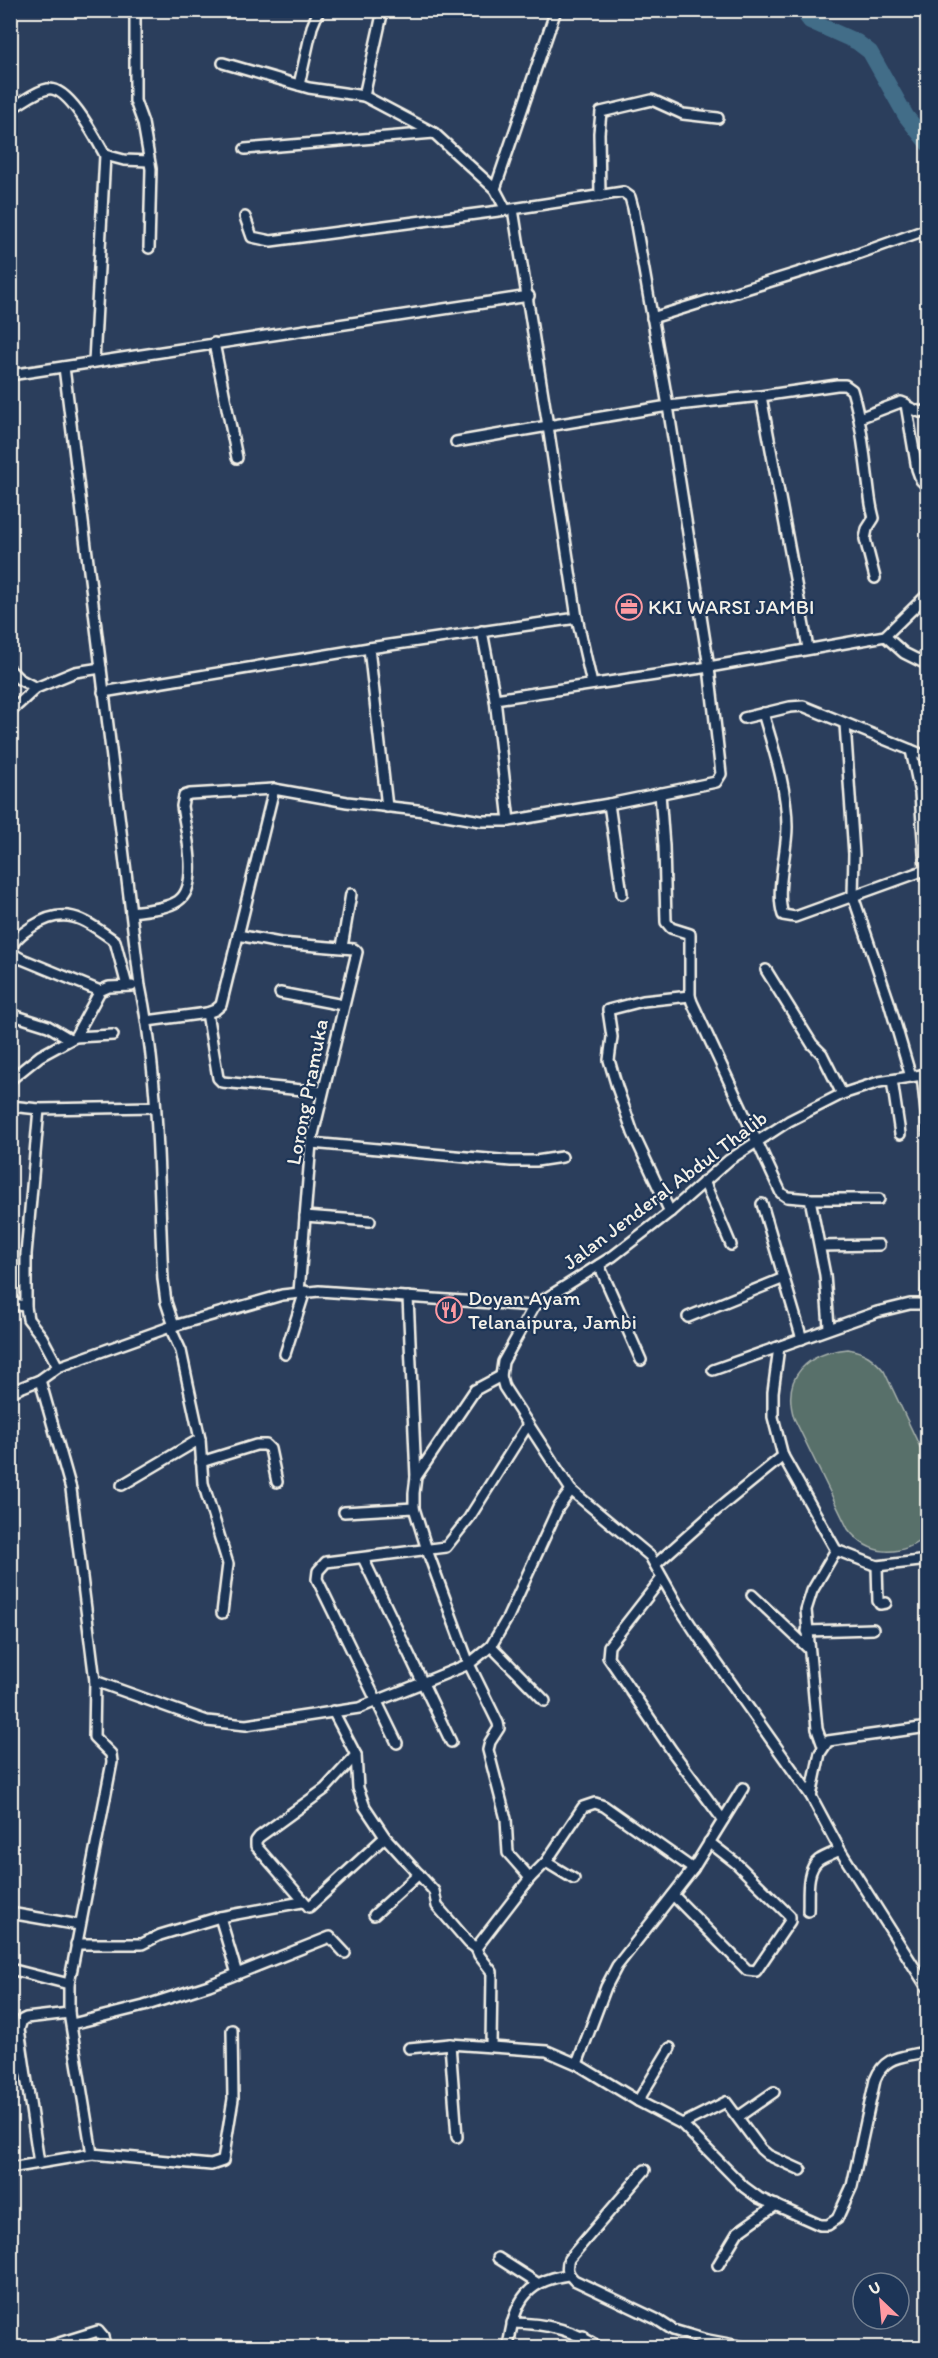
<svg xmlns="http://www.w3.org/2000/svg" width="938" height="2358" font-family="Itim,sans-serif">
  <rect width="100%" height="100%" fill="#2b3e5c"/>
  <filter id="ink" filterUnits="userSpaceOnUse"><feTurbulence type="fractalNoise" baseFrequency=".0167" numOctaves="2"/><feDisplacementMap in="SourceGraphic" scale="12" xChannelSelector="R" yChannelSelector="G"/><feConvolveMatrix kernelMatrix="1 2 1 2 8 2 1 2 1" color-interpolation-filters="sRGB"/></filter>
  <g filter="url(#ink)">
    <path fill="#586f6b" stroke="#a6b0aa" stroke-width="1.5" d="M848,1349c17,3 25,9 36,22l43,91v73c-26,23 -58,22 -79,-6l-54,-111c-13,-43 14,-65 54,-69z"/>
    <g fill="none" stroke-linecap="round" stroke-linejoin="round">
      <path stroke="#426d88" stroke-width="16" d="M807,10v7l3,4 47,21 13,10 36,64 22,28"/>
      <g stroke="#f4f1e8" stroke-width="14">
        <g id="minor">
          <path d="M135,10v91l8,22 8,46 -2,79"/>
          <path d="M383,10l-19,86 70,37 61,56 11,21"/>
          <path d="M921,10l7,10"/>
          <path d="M223,63l86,25 55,8"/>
          <path d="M299,85l13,-58 7,-17"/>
          <path d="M10,109c12,-6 25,-18 38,-20 21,-3 48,50 57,66l19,5 25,1"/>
          <path d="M245,149l189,-16"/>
          <path d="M495,189l61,-179"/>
          <path d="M600,196l-1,-63 2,-21 51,-12 31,14 35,4"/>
          <path d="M245,217l7,20 19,4 235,-31 117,-18 7,5 3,11 35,198 -120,20 -35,-217"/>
          <path d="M652,318l200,-62 76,-27"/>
          <path d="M214,343l23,115"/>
          <path d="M94,362l11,-207"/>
          <path d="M64,367l76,619c20,95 18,195 23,293l3,23 8,24"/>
          <path d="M10,375l519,-79"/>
          <path d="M761,396l47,252"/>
          <path d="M908,407l12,5 8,-2"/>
          <path d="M859,418l42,-16 5,2 11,65 4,11 7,7"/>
          <path d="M577,618l15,66"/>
          <path d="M482,631l13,68 14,122"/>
          <path d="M885,636l19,17 24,12"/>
          <path d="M369,648l18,159"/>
          <path d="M10,670l9,9 17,9"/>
          <path d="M103,692l266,-44 208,-30 -29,-192 -92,16"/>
          <path d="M495,699l214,-32 176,-31 43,-42"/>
          <path d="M10,712l26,-24 39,-16 26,-4"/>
          <path d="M763,713c11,37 24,75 24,114 0,26 -12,63 -4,88l12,2 133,-48"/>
          <path d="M744,718l46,-11 13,-1 125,51"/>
          <path d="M845,724l9,130 -1,42 36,106 22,75"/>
          <path d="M911,750l9,43 5,76"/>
          <path d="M660,793l4,53 2,76 5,6 19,6v62l2,6 89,191 6,4 23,2 15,76 4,52"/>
          <path d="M609,804l13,90"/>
          <path d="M131,912c14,-2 35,-3 47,-11 23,-15 7,-72 4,-95l2,-10 6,-2 84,-5 73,13 70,8 64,11h28l100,-17 107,-22 5,-8 -12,-107 -41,-261 93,-10 76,-11h8l7,5c9,30 12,61 16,92 2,15 2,21 6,36l-7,11 -2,10 10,39"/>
          <path d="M238,935l42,8 74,6 3,3 -46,191 -12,149"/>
          <path d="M342,947l9,-53"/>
          <path d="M766,970l46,74 10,10 20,40"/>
          <path d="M100,991l-78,-32 -9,-5 -1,-9c6,-9 12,-13 21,-19 34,-22 53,-5 82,15l12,45"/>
          <path d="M280,993l63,12"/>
          <path d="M207,1013l11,65 4,4 100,10"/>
          <path d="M10,1014l38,12 22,13"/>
          <path d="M147,1021l60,-8 8,-3 6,-5 53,-216"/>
          <path d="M75,1037l38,-2"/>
          <path d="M922,1075l6,57"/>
          <path d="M10,1080l30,-24 35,-19 25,-46 9,-4 23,-1"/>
          <path d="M892,1080l8,54"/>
          <path d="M10,1106l29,3 116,-2"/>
          <path d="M39,1109l-13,145v53l2,12 14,18 16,30"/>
          <path d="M311,1143l200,18h25l26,-4"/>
          <path d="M704,1181l27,64"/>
          <path d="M810,1199h69"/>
          <path d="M762,1204l40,135"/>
          <path d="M670,1212l-37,-79 -16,-46 -8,-27 3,-23 -4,-27 35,-9 47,-5"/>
          <path d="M305,1216l65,5"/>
          <path d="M820,1246l59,-1"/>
          <path d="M599,1265l42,95"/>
          <path d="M408,1297l8,180"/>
          <path d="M10,1302l16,5"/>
          <path d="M926,1304l2,-30"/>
          <path d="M534,1306l-31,56 -2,14 3,11 67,103 79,66 27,48 25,38 109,154 29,54 88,139"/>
          <path d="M688,1317l96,-39"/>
          <path d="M170,1327l11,24 7,33 12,55 3,44 25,81 -6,49"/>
          <path d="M779,1347l-6,45v25l10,39 53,94 41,16 51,-6"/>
          <path d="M285,1354l20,-63"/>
          <path d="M713,1370l164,-58 33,-8h18"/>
          <path d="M501,1376l-26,14 -59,87 -2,16v15l13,42 42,114 29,59 1,5 -9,14 -2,8 18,69 2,34 22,25"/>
          <path d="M40,1380l31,109 24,192 -1,56 17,17 1,8 -43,222v29l23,141 119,11 12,-4 10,-62 -1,-69"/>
          <path d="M10,1392l30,-12 18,-13 112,-40 112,-32 37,-4 215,15 79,-50 57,-44 59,-52 60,-39 53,-27 37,-12 49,-8"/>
          <path d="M201,1462l55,-17h10l4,4 7,33"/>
          <path d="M122,1485l78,-46"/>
          <path d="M344,1512l70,-4"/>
          <path d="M363,1558l88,184"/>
          <path d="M656,1564l57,-51 70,-57"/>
          <path d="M877,1566l1,35 2,3 6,-1"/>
          <path d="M662,1578l-53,68 -1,11 64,94 51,69"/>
          <path d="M752,1595l57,54"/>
          <path d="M807,1631l66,-2"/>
          <path d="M491,1646l54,55"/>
          <path d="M95,1681l112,40 39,4 113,-17 63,-25 47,-19 22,-18 17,-29 50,-109 13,-18"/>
          <path d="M333,1711l23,44 2,33 7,19 20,30 49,54 3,15 32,37 7,5"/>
          <path d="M397,1743l-80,-164 1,-8 8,-9 120,-15 23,-29 58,-92"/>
          <path d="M823,1746l-6,-17 -11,-119 6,-19 24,-41"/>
          <path d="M356,1755l-31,34 -66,48 -3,4v5l53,61 76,-70"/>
          <path d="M811,1796l9,-43 8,-12 100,-14"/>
          <path d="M546,1862l28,17"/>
          <path d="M673,1895l74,75 9,1 34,-50v-5l-54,-53 -27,-21"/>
          <path d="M808,1911c1,-15 -3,-41 11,-51 6,-4 15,-7 21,-10"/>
          <path d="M10,1913l69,12"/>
          <path d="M374,1915l45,-41"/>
          <path d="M220,1917l17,57"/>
          <path d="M76,1944h66l18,-9 60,-18 82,-15"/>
          <path d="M10,1969l59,15"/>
          <path d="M72,2024l72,-18 65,-21 121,-48 15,16"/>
          <path d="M450,2044l7,93"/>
          <path d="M491,2046l1,-74 -13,-17 -3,-7 54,-70 16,-16 37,-55 12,-4 9,3 89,63"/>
          <path d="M409,2048l41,-4 97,7 30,13 61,37 44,23 62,63 15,11 61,27h8l9,-6 15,-33 23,-106c10,-26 28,-22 53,-29"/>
          <path d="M577,2064l29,-77 11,-21 76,-97 50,-81"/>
          <path d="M638,2101l32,-53"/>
          <path d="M738,2117l36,-25"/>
          <path d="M682,2124l44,-22 35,47 7,6 33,15"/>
          <path d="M39,2163l-20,-134 3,-9 4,-2 43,-5"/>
          <path d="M10,2168l82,-14"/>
          <path d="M645,2170l-76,89c-3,9 -2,14 5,21l82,39 17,11 30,9 47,9"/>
          <path d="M498,2258l39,25"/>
          <path d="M718,2265l20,-33 38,-27"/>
          <path d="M512,2323c32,0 61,6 88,25"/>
          <path d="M43,2348l55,-17 5,6 3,11"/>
          <path d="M508,2348c6,-42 14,-67 60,-73"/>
          <path d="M579,2348l4,-12"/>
        </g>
      </g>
      <use href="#minor" stroke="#1d3557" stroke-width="9"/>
    </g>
  </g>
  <defs>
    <g id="office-ring" transform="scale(1.35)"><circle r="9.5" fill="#1d3557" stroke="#ff9aa2" stroke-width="1.5"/><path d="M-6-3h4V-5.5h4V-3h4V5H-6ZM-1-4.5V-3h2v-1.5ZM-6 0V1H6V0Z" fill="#ff9aa2"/></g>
    <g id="restaurant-ring" transform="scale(1.35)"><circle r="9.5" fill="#1d3557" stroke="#ff9aa2" stroke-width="1.5"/><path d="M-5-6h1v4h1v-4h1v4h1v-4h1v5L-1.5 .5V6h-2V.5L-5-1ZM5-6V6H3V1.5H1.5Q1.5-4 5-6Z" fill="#ff9aa2"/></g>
  </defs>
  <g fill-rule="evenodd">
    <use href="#office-ring" x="629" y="607"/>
    <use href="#restaurant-ring" x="449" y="1310"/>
  </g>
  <g text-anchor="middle" stroke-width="4.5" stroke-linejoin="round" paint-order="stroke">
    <g font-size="21" fill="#f4f1e8" stroke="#1d3557" text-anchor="start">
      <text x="648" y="614">KKI WARSI JAMBI</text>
      <text x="468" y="1305">Doyan Ayam<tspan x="468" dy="24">Telanaipura, Jambi</tspan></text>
    </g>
    <g font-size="21" fill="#f4f1e8" stroke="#1d3557">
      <text transform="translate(307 1092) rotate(-79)" y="7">Lorong Pramuka</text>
      <text transform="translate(665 1190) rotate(-37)" y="7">Jalan Jenderal Abdul Thalib</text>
    </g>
  </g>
  <rect width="938" height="2358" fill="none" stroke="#1d3557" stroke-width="36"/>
  <rect x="18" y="18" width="902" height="2322" fill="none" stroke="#f4f1e8" stroke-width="2" filter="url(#ink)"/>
  <g transform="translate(881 2301) rotate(334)"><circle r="28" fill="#1d3557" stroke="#738091" stroke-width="1.5"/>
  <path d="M0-4.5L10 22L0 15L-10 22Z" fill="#ff9aa2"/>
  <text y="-9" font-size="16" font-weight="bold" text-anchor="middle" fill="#f4f1e8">U</text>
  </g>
</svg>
